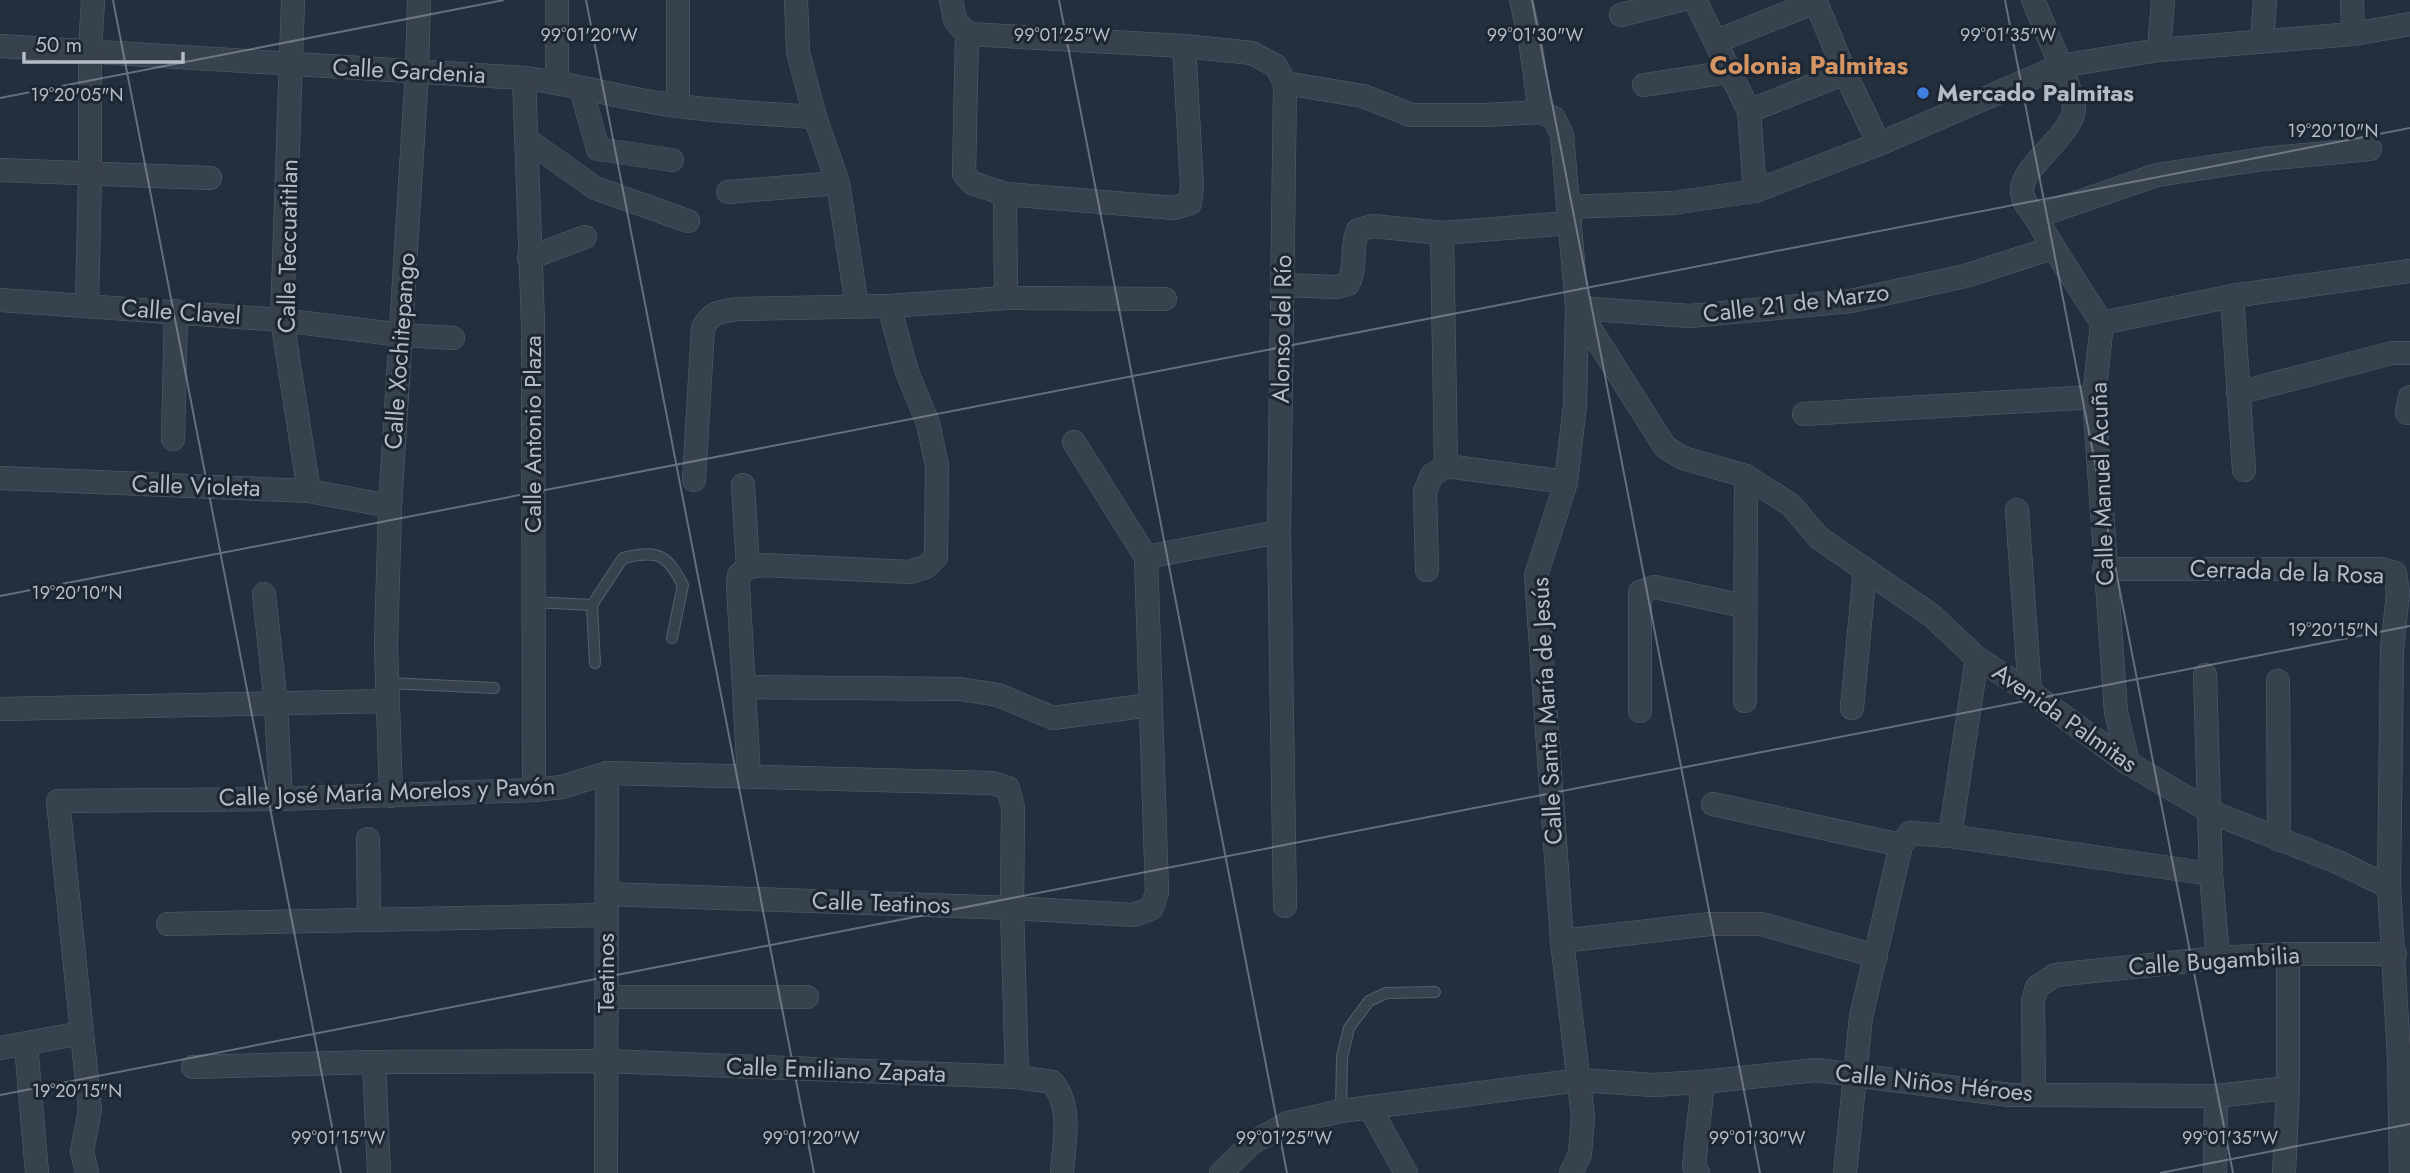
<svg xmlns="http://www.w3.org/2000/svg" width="2410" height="1173" font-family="Jost,sans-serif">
  <rect width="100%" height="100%" fill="#242f3e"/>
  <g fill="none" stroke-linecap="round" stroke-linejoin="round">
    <g stroke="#565f6c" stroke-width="12">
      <g id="service">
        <path d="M532,602l60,3 3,58"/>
        <path d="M592,605l31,-47c35,-8 43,-5 60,27l-11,53"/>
        <path d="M388,683l106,5"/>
        <path d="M1341,1111l1,-54 7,-29 20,-27 17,-8 49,-1"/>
      </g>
    </g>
    <g stroke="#565f6c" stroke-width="24">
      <g id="minor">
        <path d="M293,0l-11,320 27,171"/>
        <path d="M557,0v81"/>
        <path d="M678,0v106"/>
        <path d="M796,0l2,52 17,65 23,66 19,123"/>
        <path d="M951,0l4,20 12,14"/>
        <path d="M1521,0l9,39 10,73"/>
        <path d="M1695,0l54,111 6,80"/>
        <path d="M1815,0l30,73 34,71"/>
        <path d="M2033,0c7,18 43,96 41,110 -4,27 -52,56 -52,80 0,12 8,19 14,28 21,36 43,70 66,105l-8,74 22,315 12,51"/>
        <path d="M2352,0l1,34"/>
        <path d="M1621,15l59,-15"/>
        <path d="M967,34l217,12 68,7 24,13 9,17 -6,449 6,374"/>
        <path d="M967,34l-3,140 8,9 33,11 169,14 16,-5 2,-17 -8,-140"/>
        <path d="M2262,40l3,-40"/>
        <path d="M1717,41l98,-39"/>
        <path d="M0,46l524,32c52,6 103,22 155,28 45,6 91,8 136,11"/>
        <path d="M2159,50l4,-50"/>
        <path d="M524,78l9,245 1,467"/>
        <path d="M1285,83l78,13 48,19h75l54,-3 14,6 8,17 15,173 -2,97 -9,77 -30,94 26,365 21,176 -3,37 -9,19"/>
        <path d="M1644,85l85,-13"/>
        <path d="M581,89l17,60 74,11"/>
        <path d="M1749,111l96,-38"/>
        <path d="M526,139l69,49 93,33"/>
        <path d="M0,170l210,8"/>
        <path d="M728,192l110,-9"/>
        <path d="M1005,194l1,104"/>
        <path d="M1568,207l105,-4 82,-12 124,-47 181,-78 99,-16 194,-16 57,-10"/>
        <path d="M2035,217l122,-42 106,-16 107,-10"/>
        <path d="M1442,233l4,233"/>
        <path d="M529,258l56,-21"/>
        <path d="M1283,285l53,2 12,-3c9,-16 2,-36 10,-54l15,-4 69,7 128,-10"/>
        <path d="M2232,296l12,174"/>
        <path d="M0,300l282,20 120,15 51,3"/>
        <path d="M87,305l3,-130v-125l3,-50"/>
        <path d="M1577,308l88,139 18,11 63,18 45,29 28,33 112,77 46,43 53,34 98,71 83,49 129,51 49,24"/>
        <path d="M1577,308l113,8 161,-15 114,-25 87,-28"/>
        <path d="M2102,323l130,-27 178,-25"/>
        <path d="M2238,393l154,-40h18"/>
        <path d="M2407,413l3,-16"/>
        <path d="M1804,414l290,-17"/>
        <path d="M173,439l3,-128"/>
        <path d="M1446,466l120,16"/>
        <path d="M0,478l309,13 81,15"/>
        <path d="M694,480l9,-152c9,-17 17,-16 35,-19l151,-3 117,-8 159,1"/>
        <path d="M743,485l5,82 -9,8 -1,10 11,191"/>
        <path d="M2017,510l13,182"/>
        <path d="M1146,557l133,-25"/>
        <path d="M748,567l17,-2 145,7 16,-5 10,-10 1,-91 -9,-43 -21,-51 -18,-66"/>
        <path d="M2104,569h277l14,4 3,20 -6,56 -3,238 10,169 2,117"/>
        <path d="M1427,570l-2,-79 7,-16 14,-9"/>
        <path d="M264,594l12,111 5,94"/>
        <path d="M2205,675l6,199 7,84"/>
        <path d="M2278,681l1,159"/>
        <path d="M744,687l216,2 38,6 55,23 97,-13"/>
        <path d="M1745,701l1,-225"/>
        <path d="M1852,708l13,-139"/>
        <path d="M0,709l388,-8"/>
        <path d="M1640,711v-119l15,-5 89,19"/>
        <path d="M391,796l-5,-150 4,-140 27,-434 2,-72"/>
        <path d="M1713,804l188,41"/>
        <path d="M1950,836l27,-178"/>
        <path d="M368,839l1,80"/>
        <path d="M607,894l405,14 122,7 18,-7 5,-16 -11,-335 -72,-115"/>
        <path d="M168,924l438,-9"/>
        <path d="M1562,941l148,-17h51l115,32"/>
        <path d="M606,997h201"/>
        <path d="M82,1033l8,77 -8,41 5,22"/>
        <path d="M26,1045l11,128"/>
        <path d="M0,1048l82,-15 -24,-232 223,-2 253,-9 28,-3 45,-14 385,10 16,5 5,19 -1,101 5,169"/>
        <path d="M374,1062l5,111"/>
        <path d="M193,1067l181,-5 231,-1 412,16 35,5c21,25 12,60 10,91"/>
        <path d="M2034,1095l-1,-94 4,-14 18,-12 163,-17 70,-4h107"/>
        <path d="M1370,1108l36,65"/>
        <path d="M606,1173l1,-400"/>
        <path d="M1221,1173l31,-30 36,-20 53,-12 239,-31 73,5 50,-3 113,-12 194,25 206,1 72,-8"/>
        <path d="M1698,1173l-4,-7 9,-84"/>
        <path d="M1845,1173l16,-156 40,-172 9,-12 40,3 261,38"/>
        <path d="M2215,1173l1,-77"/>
        <path d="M2284,1173l4,-85v-134"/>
      </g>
    </g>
    <use href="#service" stroke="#38414e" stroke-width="10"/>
    <use href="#minor" stroke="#38414e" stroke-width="23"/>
  </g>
  <path fill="none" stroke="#b4bcc9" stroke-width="2" stroke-opacity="0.45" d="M113,0l228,1173M586,0l228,1173M1059,0l228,1173M1532,0l228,1173M2005,0l228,1173M0,98l504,-98M0,596l2410,-468M0,1095l2410,-469M2160,1173l250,-49"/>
  <circle fill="#3f7fe0" stroke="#1d2633" stroke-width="2.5" cx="1923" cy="93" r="7"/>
  <g text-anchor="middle" stroke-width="6" stroke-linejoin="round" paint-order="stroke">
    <g font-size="24" fill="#b4bcc9" stroke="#1d2633">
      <text transform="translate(409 71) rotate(3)" y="8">Calle Gardenia</text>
      <text transform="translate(288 246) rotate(-89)" y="8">Calle Teccuatitlan</text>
      <text transform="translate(1796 303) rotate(-7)" y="8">Calle 21 de Marzo</text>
      <text transform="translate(181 312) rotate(4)" y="8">Calle Clavel</text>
      <text transform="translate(1282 329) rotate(-89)" y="8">Alonso del Río</text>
      <text transform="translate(400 351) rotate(-86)" y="8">Calle Xochitepango</text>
      <text transform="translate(533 434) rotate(-90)" y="8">Calle Antonio Plaza</text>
      <text transform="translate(2102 484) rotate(-92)" y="8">Calle Manuel Acuña</text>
      <text transform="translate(196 486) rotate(2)" y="8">Calle Violeta</text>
      <text transform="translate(2287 572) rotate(2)" y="8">Cerrada de la Rosa</text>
      <text transform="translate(1547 711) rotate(-93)" y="8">Calle Santa María de Jesús</text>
      <text transform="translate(2065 718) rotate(35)" y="8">Avenida Palmitas</text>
      <text transform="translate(387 792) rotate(-2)" y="8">Calle José María Morelos y Pavón</text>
      <text transform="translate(881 903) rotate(2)" y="8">Calle Teatinos</text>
      <text transform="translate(2214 961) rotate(-4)" y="8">Calle Bugambilia</text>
      <text transform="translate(606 973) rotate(-90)" y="8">Teatinos</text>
      <text transform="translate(836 1070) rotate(2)" y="8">Calle Emiliano Zapata</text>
      <text transform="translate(1934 1083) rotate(6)" y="8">Calle Niños Héroes</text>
    </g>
    <g font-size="24" font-weight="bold" fill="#b4bcc9" stroke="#1d2633" text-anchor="start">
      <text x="1937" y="101">Mercado Palmitas</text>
    </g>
    <g font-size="26" font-weight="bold" fill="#d59563" stroke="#1d2633">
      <text x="1809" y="74">Colonia Palmitas</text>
    </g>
  </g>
  <g font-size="18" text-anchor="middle" fill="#b4bcc9" stroke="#1d2633" stroke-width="6" stroke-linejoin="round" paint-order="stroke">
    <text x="589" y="41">99°01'20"W</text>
    <text x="1062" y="41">99°01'25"W</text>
    <text x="1535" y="41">99°01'30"W</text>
    <text x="2008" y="41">99°01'35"W</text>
    <text x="77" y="101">19°20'05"N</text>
    <text x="2333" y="137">19°20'10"N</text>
    <text x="77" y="599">19°20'10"N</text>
    <text x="2333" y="636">19°20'15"N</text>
    <text x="77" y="1097">19°20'15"N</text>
    <text x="338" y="1144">99°01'15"W</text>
    <text x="811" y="1144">99°01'20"W</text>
    <text x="1284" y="1144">99°01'25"W</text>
    <text x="1757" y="1144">99°01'30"W</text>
    <text x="2230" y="1144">99°01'35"W</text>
  </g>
  <path d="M24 52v10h159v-10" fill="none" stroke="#b4bcc9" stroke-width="3.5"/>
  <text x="35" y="52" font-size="21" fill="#b4bcc9" stroke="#1d2633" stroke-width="5" paint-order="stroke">50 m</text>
</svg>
